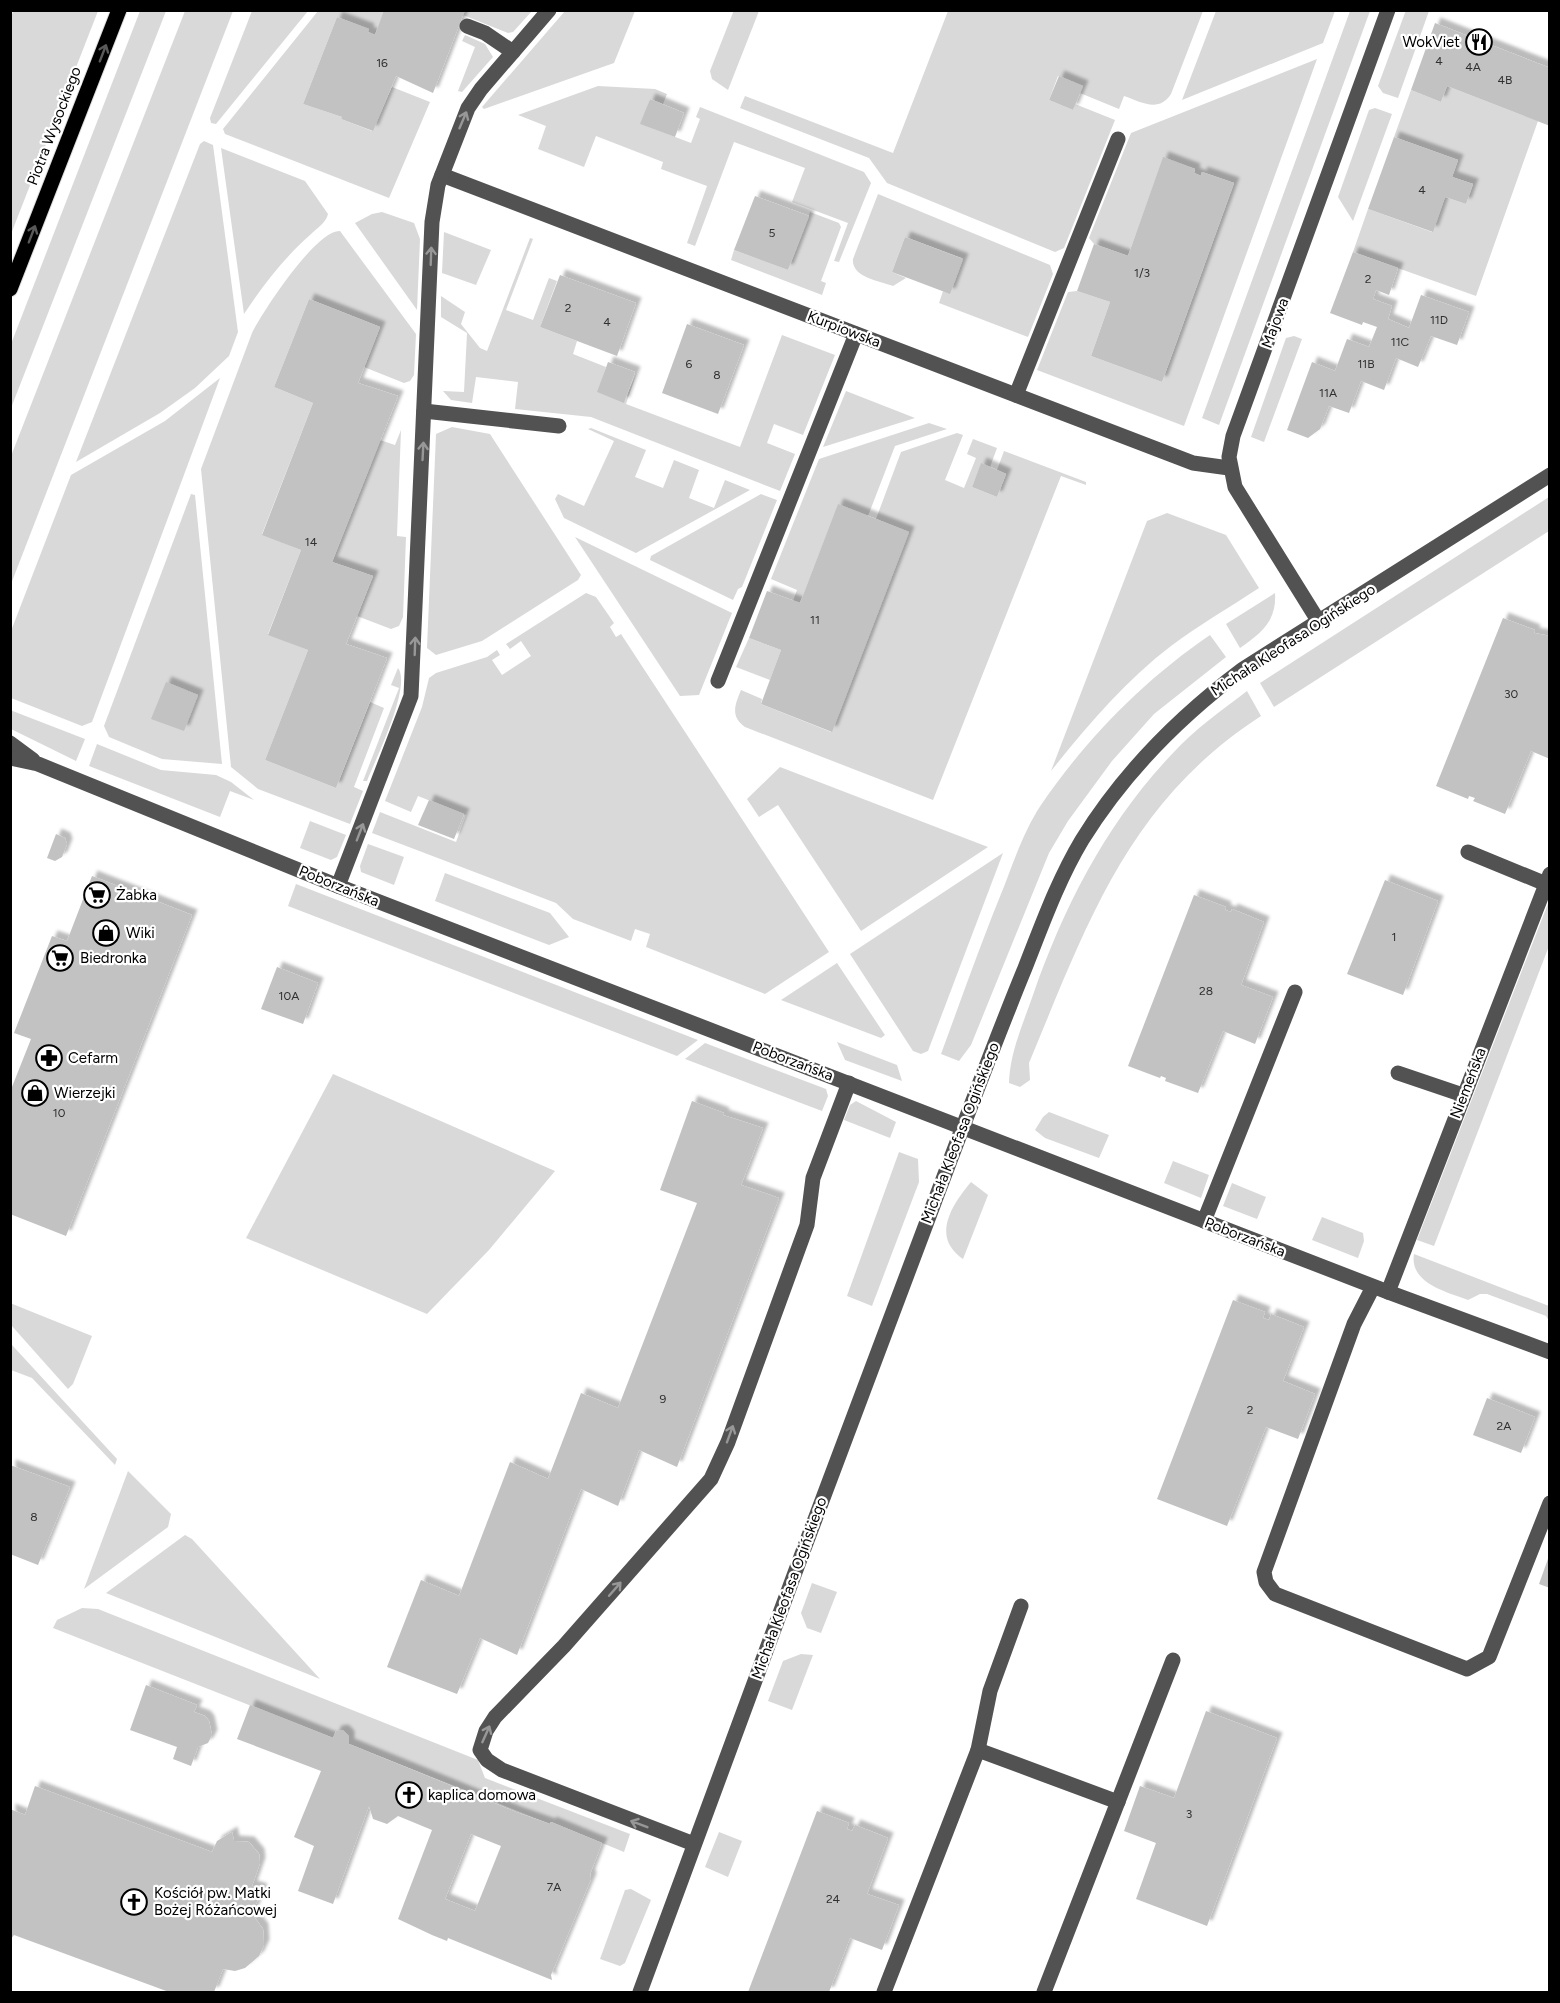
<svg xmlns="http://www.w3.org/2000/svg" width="1560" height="2003" font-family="Figtree,sans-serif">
  <defs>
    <filter id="shadow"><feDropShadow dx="5.5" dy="-5.5" stdDeviation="1.5" flood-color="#0004"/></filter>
  </defs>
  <rect width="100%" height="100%" fill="#fff"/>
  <g fill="#d9d9d9">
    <path d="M14,10l84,1 -87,223 -1,-216z"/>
    <path d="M734,10l25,1 -31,79 -16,-11 -2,-8z"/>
    <path d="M1406,10l23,1 -31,87 -15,-5 -5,-7z"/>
    <path d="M140,11h26l-155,397v-64z"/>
    <path d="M185,11h48l-222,573v-128z"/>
    <path d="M252,11h56l-92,113 -5,-1 -1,-5z"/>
    <path d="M318,11h66l-9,24 -7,-3v-3l-31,-12 -34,87 39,13 -1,2 31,12 20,-44 38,15 -41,96 -164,-64 -2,-5z"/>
    <path d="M465,11v-1l67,1 -19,21 -5,1 -45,-18z"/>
    <path d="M565,11h70l-21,52 -130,46 -2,-2z"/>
    <path d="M948,11h255l-32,83c-12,19 -30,8 -47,2l-5,13 -39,-16 2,-7 -24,-10 -9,24 24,10 2,-6 40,16 -51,128 -9,4 -168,-69 -18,-25 -129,-50 5,-12 148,57z"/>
    <path d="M1216,11v-1l119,1 -12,32 -141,57z"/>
    <path d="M1350,11h20l-151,414 -17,-7z"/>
    <path d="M465,35l20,9 8,13 -31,35 -4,-1 17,-44 -13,-6z"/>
    <path d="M1317,59l-133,367 -147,-56 31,-78 9,-1 33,11 -19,54 71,26 72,-199 -32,-11 -1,4 -7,-3 1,-4 -32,-11 -35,98 -34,-12 -5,-6 42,-105z"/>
    <path d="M598,86l57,3 12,5 -4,10 -13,-5 -9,25 50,19 9,-24 -4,-2 4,-10 164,65 7,11 -32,79 -5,-1 14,-38 -56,-21 13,-34 -71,-26 -39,104 -8,-3 20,-57 -46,-17 2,-7 -67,-26 -12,31 -46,-18 8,-23 -28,-11z"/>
    <path d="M1447,86l91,35 -62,175 -123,-44 15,-43 64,23 13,-35 21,7 7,-20 -21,-7 6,-17 -64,-23 17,-47 30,12z"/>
    <path d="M1375,108l17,6 -39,107 -15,-24 31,-87z"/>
    <path d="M204,141l9,4 25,187 -9,24 -34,32 -35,25 -84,49 124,-318z"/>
    <path d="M221,148l84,33 23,33c-2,9 -11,14 -18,21 -26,23 -47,50 -66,79z"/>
    <path d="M878,194l172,71 3,9 -25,63 -89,-34 4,-12 6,2 13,-35 -57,-21 -13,35 14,6 -13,8c-14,-5 -42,-9 -40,-27z"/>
    <path d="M382,212l32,11 6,16 -3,71 -62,-87 17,-9z"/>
    <path d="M810,212l29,11 2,4 -20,54 5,2 -4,12 -91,-35 3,-10 54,20z"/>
    <path d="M340,231l76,103 -2,41 -4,6 -6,2 -40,-16 16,-40 -71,-28 -35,88 39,16 -51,131 39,16 -33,84 40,16 -43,110 71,28 34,-86 14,6 -30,79 9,4 -13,33 -92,-35 -27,-22 -30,-298 51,-136c11,-22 64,-103 88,-102z"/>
    <path d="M444,232l47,18 -15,35 -34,-12z"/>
    <path d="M530,238l3,1 -27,71 27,10 16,-42 8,3 -17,46 37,14 -4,13 33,13 -8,25 26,10 13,-30 -11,32 114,43 42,-112 53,20 -32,80 -29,-11 -7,19 28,11 -15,37 -189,-74 -76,-8 3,-27 -42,-5 -4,26 -21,-3 -8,-9 21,1 3,-59 -26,-16v-21l24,16 -4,12 19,24 7,3z"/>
    <path d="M1294,336l8,3 -38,103 -13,-5 35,-99z"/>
    <path d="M220,378l-128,344 -10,4 -71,-28v-67l60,-156 94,-54z"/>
    <path d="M846,391l69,27 -92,29z"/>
    <path d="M929,423l18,6 -52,17 -27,70 -30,-11 -38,98 -7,-2 4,-11 -26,-11 48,-120z"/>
    <path d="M452,427l38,7 91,141 -3,5 -96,61 -46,14 -9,-7 9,-214z"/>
    <path d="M591,428l55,22 -11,27 28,11 11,-28 25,10 -10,28 25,10 11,-28 25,10 -114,63 -72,-35 -9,-19 3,-5 26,12 30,-65 -26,-12z"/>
    <path d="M401,430l-4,106 9,1 -3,80 -4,9 -8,3 -34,-13 16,-40 -41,-14 48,-122 15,5z"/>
    <path d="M957,433l6,2 -18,45 19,8 12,-30 -9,-4 6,-15 24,9 -7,19 -9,-3 -9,23 25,10 9,-23 -9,-4 7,-19 82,31v3l-25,-9 -128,324 -188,-73c-15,-11 -10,-22 -4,-37l21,9 -1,5 70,28 77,-200 -32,-13 25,-67z"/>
    <path d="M191,494l4,1 27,269 -60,-5 -53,-22 -5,-11z"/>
    <path d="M761,494l16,6 -35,87 -4,2 -5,11 -83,-40 1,-4z"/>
    <path d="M1549,497v34l-275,176 -14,-24z"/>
    <path d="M1167,513l59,22 33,53c-29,19 -60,37 -88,58 -46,35 -84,80 -120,125l96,-250z"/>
    <path d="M575,537l157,76 -33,82 -19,1z"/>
    <path d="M586,593l10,4 18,26 -4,4 6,10 5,-3 208,318 -64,42 -119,-47 4,-13 -15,-5 -4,12 -58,-22 -17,-16 -184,-70 8,-21 76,30 10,-27 -48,-19 -7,16 -26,-11 37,-94 7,-29 7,-5 51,-16 10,-7 3,5 -8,5 10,15 29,-19 -10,-15 -11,8 -4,-5z"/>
    <path d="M1275,593c2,28 -14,40 -35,55l-14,-24z"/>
    <path d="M1210,635l16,22 -72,57 -42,47 -44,60 -19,32 -78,192 -12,16 -18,-7c21,-57 41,-114 64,-170 10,-26 20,-55 36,-79 45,-66 103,-125 169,-170z"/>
    <path d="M749,638l32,12 -11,30 -34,-13z"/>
    <path d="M398,668c14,18 -23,92 -31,113h-4l36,-93 -8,-3z"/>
    <path d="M1247,691l14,25c-133,86 -174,208 -232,347l1,17 -10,7 -11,-4c1,-31 14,-59 24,-88 31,-89 74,-173 140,-242 22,-24 48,-42 74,-62z"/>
    <path d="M10,710l75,29 -9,22 -65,-32z"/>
    <path d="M97,744l64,26 55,5 15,7 23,18 -24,-9 -10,26 -131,-51z"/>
    <path d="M780,767l208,80 -127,84 -83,-126 -19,12 -12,-18z"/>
    <path d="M310,821l36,14 -9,22 -6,3 -31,-12z"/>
    <path d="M368,844l36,13 -10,28 -33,-13 -1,-6z"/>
    <path d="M1003,853l-75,198 -7,3 -8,-3 -63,-97z"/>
    <path d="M445,873l105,40 19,24 -20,8 -114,-44z"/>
    <path d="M296,884l402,156 -21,16 -389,-150z"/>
    <path d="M1549,901v45l-115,300 -17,-6z"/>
    <path d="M837,963l48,72 -4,3 -100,-38z"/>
    <path d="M837,1042l60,23 5,16 -57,-21z"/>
    <path d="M705,1043l121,46 2,7 -6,15 -137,-52z"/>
    <path d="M333,1074l222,97 -66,79 -62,64 -181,-76z"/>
    <path d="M856,1101l40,21 -6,16 -46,-18 6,-15z"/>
    <path d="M1049,1112l60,23 -10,23 -54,-20 -10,-8 8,-13z"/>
    <path d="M899,1152l19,7 1,23 -47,124 -25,-10z"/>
    <path d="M1173,1161l36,14 -8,23 -37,-15z"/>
    <path d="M971,1182l17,13 -25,64c-32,-22 -12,-53 8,-77z"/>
    <path d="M1232,1183l34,14 -9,22 -34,-13z"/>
    <path d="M1322,1217l41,16 1,8 -6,17 -46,-18z"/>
    <path d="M1414,1254l135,52v15l-3,-5 -59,-22h-7l-12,6c-21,-8 -59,-17 -54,-46z"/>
    <path d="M10,1303l82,33 -19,48 -5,5 -57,-64z"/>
    <path d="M12,1345l105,114 -2,6 -83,-87 -21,-8z"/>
    <path d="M128,1471l43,43 -3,13 -84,62z"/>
    <path d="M185,1535l7,4 128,140 -214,-86z"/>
    <path d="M812,1583l25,9 -16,41 -14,-5 -6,-15z"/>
    <path d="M82,1608l16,1 380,151 7,18 145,56 -6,18 -73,-30 -1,2 -201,-80 -6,-13h-7l-3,7 -280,-110 4,-8z"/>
    <path d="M801,1654l12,1 -21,55 -24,-9 15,-40z"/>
    <path d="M719,1832l23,9 -14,36 -23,-10z"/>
    <path d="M631,1889l20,11 -26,63 -5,3 -20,-7 25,-69z"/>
  </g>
  <g fill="#c2c2c2" fill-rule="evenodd" filter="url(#shadow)">
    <path d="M384,10h81l-32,83 -37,-17 -23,55 -32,-12 1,-2 -39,-13 34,-87 32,12 -1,3 7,3z"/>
    <path d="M1435,23l115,45v58l-103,-40 -6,16 -30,-12z"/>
    <path d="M1059,76l24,10 -10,24 -24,-10z"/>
    <path d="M650,99l34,14 -9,24 -35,-13z"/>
    <path d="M1394,137l64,23 -6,17 21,7 -7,20 -21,-7 -12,35 -65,-23z"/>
    <path d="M1163,157l32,12 -1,4 7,3 1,-4 32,11 -72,199 -71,-26 19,-54 -33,-11 17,-47 34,12z"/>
    <path d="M755,196l54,20 -21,54 -54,-20z"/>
    <path d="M905,237l58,22 -13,35 -58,-22z"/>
    <path d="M1353,252l45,16 -9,27 -13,-5 -3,9 19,7 -4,13 21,9 12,-33 48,17 -12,33 -26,-9 -13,31 -22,-9 -12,32 -23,-9 -12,32 -20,-7 -9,23 -12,9 -21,-8 25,-68 23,9 12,-32 22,8 8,-20 -14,-5 -1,3 -32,-12z"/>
    <path d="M560,275l76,28 -19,53 -77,-29z"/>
    <path d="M309,299l71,28 -22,56 40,13 -66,166 41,14 -27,68 41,14 -51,130 -71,-28 43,-110 -40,-15 33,-85 -39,-15 51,-132 -39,-16z"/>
    <path d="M687,324l57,21 -26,69 -56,-21z"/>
    <path d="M608,362l27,10 -11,31 -27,-11z"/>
    <path d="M981,463l25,11 -9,23 -25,-10z"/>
    <path d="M838,504l71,28 -77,200 -71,-28 20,-54 -32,-12 18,-47 33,12z"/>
    <path d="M1503,618l32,12 -1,3 16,3v123l-19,-8 -26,63 -32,-13 2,-3 -6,-2 -1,3 -32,-13z"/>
    <path d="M166,682l32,13 -14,36 -33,-12z"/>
    <path d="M429,800l35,14 -10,25 -36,-14z"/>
    <path d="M56,834l9,4 2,6 -5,13 -7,4 -8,-3z"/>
    <path d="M92,876l100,39 -126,321 -56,-22v-122l21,-53 -17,-6 38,-97 15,5z"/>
    <path d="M1385,880l53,21 -35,94 -56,-21z"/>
    <path d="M1194,895l32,12 -1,3 6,2 1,-3 32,13 -23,63 32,12 -18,47 -32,-13 -25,62 -33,-12 1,-3 -5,-2 -1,2 -32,-12z"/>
    <path d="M277,967l41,16 -15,41 -42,-15z"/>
    <path d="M692,1101l32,12 -1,2 40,13 -22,57 38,13 -102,269 -38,-17 -21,56 -37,-17 -64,166 -37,-17 -23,56 -70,-27 34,-87 38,16 51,-134 38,17 33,-86 37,15 79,-205 -37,-13z"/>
    <path d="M1233,1300l32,12 -2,6 6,2 2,-6 33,13 -21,54 32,13 -17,45 -32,-12 -39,99 -70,-27z"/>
    <path d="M1487,1398l48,19 -14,36 -48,-18z"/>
    <path d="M10,1465l60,22 -32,78 -28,-11z"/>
    <path d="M1549,1556h1v32l-11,-4z"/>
    <path d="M146,1685l51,20 -3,7 11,4 4,5 3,14 -4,8 -10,4 -7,19 -18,-7 4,-12 -47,-17z"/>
    <path d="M250,1705l83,33 3,-7 7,-1 6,6v8l167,68 34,12 1,-2 51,21 -12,31 1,5 -40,96 1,5 -104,-42 -1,3 -15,-6 -34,-16 34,-89 -34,-14 -11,8 -14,-5 -4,-13 -36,98 -35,-13 16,-45 -20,-9 27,-66 -84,-32zM471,1834l30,12 -26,65 -30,-12z"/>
    <path d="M1206,1711l71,27 -70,188 -71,-27 20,-56 -32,-12 16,-45 34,12z"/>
    <path d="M35,1786l177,66 5,-11 15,-9 2,9 15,1 10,12 1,9 -8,23 10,3 -10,25 11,15 1,16 -5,11 -14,12 -10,3 -12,-2 -9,23h-45l-155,-57 -4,5v-131l15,6z"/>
    <path d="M817,1811l32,12 -2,6 5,2 3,-6 33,13 -21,56 32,11 -17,45 -32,-12 -21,54h-81z"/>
  </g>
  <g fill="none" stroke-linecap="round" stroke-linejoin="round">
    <g stroke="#dbdbdb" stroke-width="17">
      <path id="major" d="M10,289l109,-279"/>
    </g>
    <g stroke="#525252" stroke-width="15">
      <path d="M467,26l18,7 28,19"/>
      <path d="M442,175l751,288 36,5"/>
      <path d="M1016,395l102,-256"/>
      <path d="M424,411l135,15"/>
      <path d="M1319,622l-84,-135 -6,-30 4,-21 155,-426"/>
      <path d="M718,681l138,-347"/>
      <path d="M10,743l23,17"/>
      <path d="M10,758l28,6 300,122 1050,406 162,60"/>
      <path d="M1468,852l78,32"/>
      <path d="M338,886l73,-190 21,-474 6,-37 30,-77 13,-19 68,-79"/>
      <path d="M1398,1073l65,22"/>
      <path d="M1204,1221l91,-229"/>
      <path d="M1373,1287l-19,37 -90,248 2,10 9,12 192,75 22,-12 61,-154"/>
      <path d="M1388,1292l162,-418"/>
      <path d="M978,1750l12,-59 31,-85"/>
      <path d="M694,1844l-192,-74 -15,-10 -7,-10 6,-19 9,-14 69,-71 147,-167 17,-37 79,-217 6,-47 36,-95"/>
      <path d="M640,1992c97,-263 194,-527 294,-789 30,-79 59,-157 91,-235 17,-43 33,-88 57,-128 42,-68 97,-123 161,-171l307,-194"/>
      <path d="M884,1992l94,-242 140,52"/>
      <path d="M1044,1992l129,-332"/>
    </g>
    <use href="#major" stroke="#000" stroke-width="15"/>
  </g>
  <defs><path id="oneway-shaft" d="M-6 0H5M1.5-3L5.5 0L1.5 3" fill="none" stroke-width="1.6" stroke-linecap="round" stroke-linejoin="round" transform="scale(1.5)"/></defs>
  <g stroke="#595959">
    <use href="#oneway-shaft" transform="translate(103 53) rotate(-69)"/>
    <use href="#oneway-shaft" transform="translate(32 234) rotate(-69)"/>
  </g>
  <g stroke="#979797">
    <use href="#oneway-shaft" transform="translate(463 120) rotate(-67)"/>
    <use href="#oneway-shaft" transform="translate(431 256) rotate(-88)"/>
    <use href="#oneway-shaft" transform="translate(423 451) rotate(-87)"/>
    <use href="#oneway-shaft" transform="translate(415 646) rotate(-88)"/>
    <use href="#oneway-shaft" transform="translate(360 832) rotate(-69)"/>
    <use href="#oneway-shaft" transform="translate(730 1434) rotate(-70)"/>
    <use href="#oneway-shaft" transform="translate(615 1589) rotate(-49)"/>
    <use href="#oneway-shaft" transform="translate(486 1734) rotate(-66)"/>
    <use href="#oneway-shaft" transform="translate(639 1824) rotate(-159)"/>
  </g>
  <defs>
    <g id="restaurant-ring" transform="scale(1.35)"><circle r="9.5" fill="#fff" stroke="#000" stroke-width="1.5"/><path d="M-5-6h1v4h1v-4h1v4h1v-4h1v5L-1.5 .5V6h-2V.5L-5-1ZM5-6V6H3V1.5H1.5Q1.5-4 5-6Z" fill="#000"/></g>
    <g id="supermarket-ring" transform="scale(1.35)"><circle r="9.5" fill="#fff" stroke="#000" stroke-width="1.5"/><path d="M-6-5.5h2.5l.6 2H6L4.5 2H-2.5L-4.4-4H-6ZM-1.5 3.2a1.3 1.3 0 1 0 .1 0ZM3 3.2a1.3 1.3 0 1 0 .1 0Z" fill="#000"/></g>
    <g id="shop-ring" transform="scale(1.35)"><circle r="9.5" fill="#fff" stroke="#000" stroke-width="1.5"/><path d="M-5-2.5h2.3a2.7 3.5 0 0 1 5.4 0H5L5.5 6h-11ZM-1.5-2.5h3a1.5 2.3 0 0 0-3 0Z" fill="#000"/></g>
    <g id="pharmacy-ring" transform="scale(1.35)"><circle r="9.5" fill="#fff" stroke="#000" stroke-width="1.5"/><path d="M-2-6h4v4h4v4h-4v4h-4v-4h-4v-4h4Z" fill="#000"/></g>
    <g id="church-ring" transform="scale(1.35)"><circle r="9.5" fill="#fff" stroke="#000" stroke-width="1.5"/><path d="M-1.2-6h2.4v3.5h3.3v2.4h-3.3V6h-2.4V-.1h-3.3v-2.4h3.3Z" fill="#000"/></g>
  </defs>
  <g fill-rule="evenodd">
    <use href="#restaurant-ring" x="1479" y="42"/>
    <use href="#supermarket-ring" x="97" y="895"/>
    <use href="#shop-ring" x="106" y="933"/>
    <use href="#supermarket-ring" x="60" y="958"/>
    <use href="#pharmacy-ring" x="49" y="1058"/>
    <use href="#shop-ring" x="35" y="1093"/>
    <use href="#church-ring" x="409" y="1795"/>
    <use href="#church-ring" x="134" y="1902"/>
  </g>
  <g text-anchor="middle" stroke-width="4.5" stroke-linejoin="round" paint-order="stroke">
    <g font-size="12" fill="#303030">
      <text x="1439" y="65">4</text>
      <text x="382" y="67">16</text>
      <text x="1473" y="71">4A</text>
      <text x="1505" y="84">4B</text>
      <text x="1422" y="194">4</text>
      <text x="772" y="237">5</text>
      <text x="1142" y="277">1/3</text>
      <text x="1368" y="283">2</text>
      <text x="568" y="312">2</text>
      <text x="1439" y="324">11D</text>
      <text x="607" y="326">4</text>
      <text x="1400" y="346">11C</text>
      <text x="689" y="368">6</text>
      <text x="1366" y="368">11B</text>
      <text x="717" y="379">8</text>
      <text x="1328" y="397">11A</text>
      <text x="311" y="546">14</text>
      <text x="815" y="624">11</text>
      <text x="1511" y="698">30</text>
      <text x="1394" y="941">1</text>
      <text x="1206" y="995">28</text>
      <text x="289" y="1000">10A</text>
      <text x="59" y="1117">10</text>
      <text x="663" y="1403">9</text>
      <text x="1250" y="1414">2</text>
      <text x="1504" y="1430">2A</text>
      <text x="34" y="1521">8</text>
      <text x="1189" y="1818">3</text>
      <text x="554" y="1891">7A</text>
      <text x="833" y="1903">24</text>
    </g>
    <g font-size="15" fill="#000" stroke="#fff" text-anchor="start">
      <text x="1460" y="47" text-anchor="end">WokViet</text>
      <text x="116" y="900">Żabka</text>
      <text x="126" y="938">Wiki</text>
      <text x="80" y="963">Biedronka</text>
      <text x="68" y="1063">Cefarm</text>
      <text x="54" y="1098">Wierzejki</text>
      <text x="428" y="1800">kaplica domowa</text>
      <text x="154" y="1898">Kościół pw. Matki<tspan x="154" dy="17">Bożej Różańcowej</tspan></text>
    </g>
    <g font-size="15" fill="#000" stroke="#fff">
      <text transform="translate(54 126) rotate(-69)" y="5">Piotra Wysockiego</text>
      <text transform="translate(1275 323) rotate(-70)" y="5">Majowa</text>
      <text transform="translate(844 329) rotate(21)" y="5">Kurpiowska</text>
      <text transform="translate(1293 640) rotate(-33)" y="5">Michała Kleofasa Ogińskiego</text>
      <text transform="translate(339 886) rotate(22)" y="5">Poborzańska</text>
      <text transform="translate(793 1061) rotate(21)" y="5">Poborzańska</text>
      <text transform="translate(1468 1083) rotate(-69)" y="5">Niemeńska</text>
      <text transform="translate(960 1133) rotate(-69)" y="5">Michała Kleofasa Ogińskiego</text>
      <text transform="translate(1245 1237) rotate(21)" y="5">Poborzańska</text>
      <text transform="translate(789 1588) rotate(-70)" y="5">Michała Kleofasa Ogińskiego</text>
    </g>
  </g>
  <rect width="1560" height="2003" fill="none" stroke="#000000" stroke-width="24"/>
</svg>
